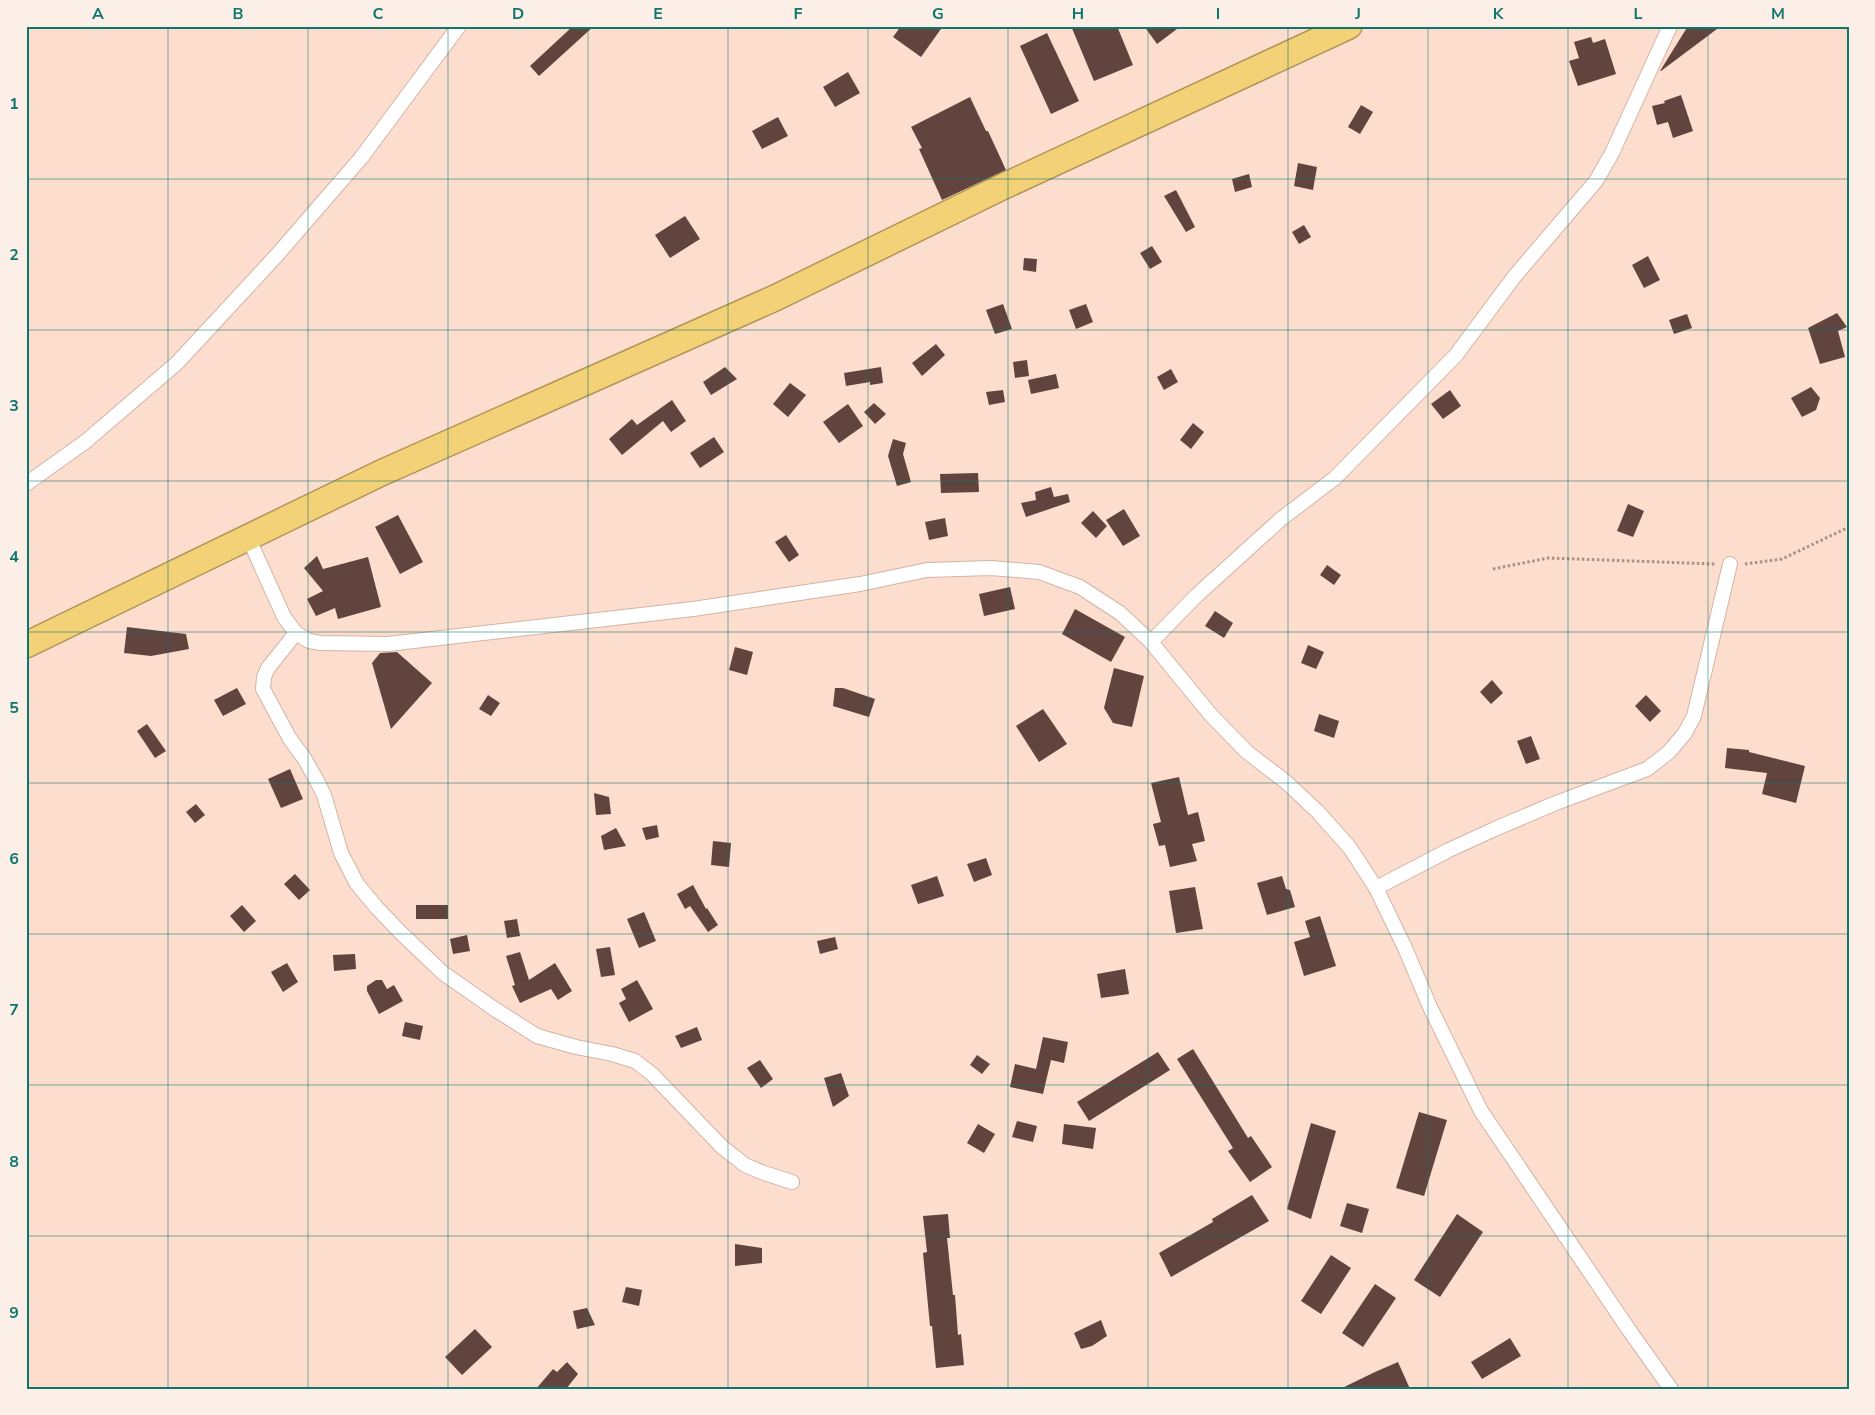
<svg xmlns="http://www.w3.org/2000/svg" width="1875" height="1415" font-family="'Nunito Sans',sans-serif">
  <rect width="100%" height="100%" fill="#fdddcd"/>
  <g fill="#61443e">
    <path d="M573,26h21l-55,50 -9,-10z"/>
    <path d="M901,26h42l-22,31 -28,-20z"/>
    <path d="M1071,26h46l16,39 -39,16z"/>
    <path d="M1144,26h37l-24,18z"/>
    <path d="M1688,26h33l-60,45h-1z"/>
    <path d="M1047,33l32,68 -28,13 -31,-68z"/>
    <path d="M1591,37l2,6 12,-4 11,35 -38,12 -9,-25 10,-3 -5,-16z"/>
    <path d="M848,72l12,21 -25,14 -12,-20z"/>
    <path d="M1681,95l12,36 -20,7 -5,-16 -11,3 -5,-19 13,-3 -1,-2z"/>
    <path d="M970,97l16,34h2l18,39 -64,30 -23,-51 3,-1 -11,-21z"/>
    <path d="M1361,105l12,7 -13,22 -12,-7z"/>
    <path d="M778,117l10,19 -26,13 -10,-18z"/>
    <path d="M1298,163l19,4 -4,23 -19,-4z"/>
    <path d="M1249,174l3,13 -17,5 -3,-13z"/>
    <path d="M1176,190l19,37 -9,5 -22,-36z"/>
    <path d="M685,216l15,23 -30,19 -15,-23z"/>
    <path d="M1304,225l7,12 -12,7 -7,-12z"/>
    <path d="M1152,246l10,16 -12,7 -10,-16z"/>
    <path d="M1648,256l12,24 -16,8 -12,-23z"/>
    <path d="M1024,258l13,1 -1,13 -13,-2z"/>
    <path d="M1003,304l9,25 -17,5 -9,-24z"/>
    <path d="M1086,304l7,18 -17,7 -7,-19z"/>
    <path d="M1837,313l10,14 -9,4 7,26 -25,7 -12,-36z"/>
    <path d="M1687,314l5,14 -18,6 -5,-14z"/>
    <path d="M936,344l9,11 -23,21 -10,-13z"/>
    <path d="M1027,360l2,16 -14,2 -2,-16z"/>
    <path d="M725,367l12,12 -26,16 -8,-13z"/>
    <path d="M881,367l2,16 -13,2v-3l-24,4 -2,-13z"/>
    <path d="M1171,369l7,13 -14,8 -7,-13z"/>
    <path d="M1056,374l3,14 -28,6 -3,-14z"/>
    <path d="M790,383l16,12 -18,22 -15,-13z"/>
    <path d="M1811,387l9,11 -4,12 -14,7 -11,-19z"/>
    <path d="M1003,390l2,12 -16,3 -3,-13z"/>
    <path d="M1450,390l11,16 -18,13 -12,-15z"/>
    <path d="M672,400l14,21 -15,11 -8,-11 -41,34 -13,-16 23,-20 5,6z"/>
    <path d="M874,403l12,11 -11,10 -11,-12z"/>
    <path d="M848,404l15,22 -24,17 -16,-21z"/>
    <path d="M1193,423l11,9 -13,17 -11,-9z"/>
    <path d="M714,437l10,15 -24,16 -10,-15z"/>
    <path d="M893,439l13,4 -3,11 8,28 -14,4 -9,-30z"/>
    <path d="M978,473l1,19 -38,1 -1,-19z"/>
    <path d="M1051,487l3,10 14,-3 2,8 -44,15 -5,-14 15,-3 -1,-8z"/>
    <path d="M1628,504l16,7 -11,26 -16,-6z"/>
    <path d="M1124,509l16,27 -17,10 -17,-26z"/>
    <path d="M1093,511l14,15 -11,12 -15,-15z"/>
    <path d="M398,515l25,47 -23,12 -25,-47z"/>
    <path d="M945,518l3,18 -19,4 -4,-18z"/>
    <path d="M786,535l13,20 -10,7 -14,-20z"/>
    <path d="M317,556l6,13 45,-12 13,50 -43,12 -3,-11 -19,8 -9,-17 16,-8 -19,-23z"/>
    <path d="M1327,565l14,10 -7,10 -14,-10z"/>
    <path d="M1010,587l5,22 -31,7 -5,-22z"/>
    <path d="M1075,609l50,28 -14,25 -49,-28z"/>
    <path d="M1215,611l18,12 -9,15 -19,-12z"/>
    <path d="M127,627l59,7 3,15 -38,7 -27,-3z"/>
    <path d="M1308,645l16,7 -8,17 -15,-6z"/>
    <path d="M735,647l18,5 -6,23 -18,-5z"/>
    <path d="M397,652l35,31 -41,46 -19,-66 8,-10z"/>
    <path d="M1114,668l30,8 -12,51 -19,-4 -9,-15z"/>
    <path d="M1492,680l11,13 -12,11 -11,-12z"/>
    <path d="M237,688l9,16 -23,12 -9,-16z"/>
    <path d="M835,688h8l32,11 -6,18 -36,-11z"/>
    <path d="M488,695l12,8 -9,13 -12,-7z"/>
    <path d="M1646,695l15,16 -11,11 -15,-16z"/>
    <path d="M1043,709l24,35 -28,18 -23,-36z"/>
    <path d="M1319,714l20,7 -5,17 -20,-7z"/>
    <path d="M147,724l19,27 -11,7 -18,-27z"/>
    <path d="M1531,736l9,23 -14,5 -9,-23z"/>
    <path d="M1727,748l22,2v2l56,14 -9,37 -34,-9 5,-21 -42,-5z"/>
    <path d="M290,769l13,30 -22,9 -13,-29z"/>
    <path d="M1179,777l9,38 10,-3 7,29 -13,3 5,17 -27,6 -5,-22 -6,1 -6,-22 8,-2 -10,-39z"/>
    <path d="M594,793l15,4 2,17 -15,1z"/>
    <path d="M196,804l9,11 -10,8 -9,-11z"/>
    <path d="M657,825l2,12 -13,3 -4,-12z"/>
    <path d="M616,828l10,18 -22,4 -3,-14z"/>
    <path d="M713,841l18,2 -2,24 -18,-2z"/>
    <path d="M986,858l6,17 -18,7 -7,-18z"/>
    <path d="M295,874l15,16 -11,10 -15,-16z"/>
    <path d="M937,876l7,20 -26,8 -7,-19z"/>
    <path d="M1282,876l4,13 4,1 5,17 -28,8 -10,-32z"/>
    <path d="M693,885l13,24 1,-1 11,17 -10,7 -18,-26 -5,3 -8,-15z"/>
    <path d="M1195,887l8,42 -27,4 -7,-42z"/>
    <path d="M242,905l14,16 -12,11 -14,-16z"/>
    <rect x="416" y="905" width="32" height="14"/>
    <path d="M644,912l12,29 -17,7 -12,-29z"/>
    <path d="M1320,916l16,50 -32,10 -10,-34 16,-5 -5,-16z"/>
    <path d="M517,919l3,17 -13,2 -3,-17z"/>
    <path d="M467,935l3,16 -17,3 -3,-15z"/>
    <path d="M835,937l3,12 -18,5 -3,-13z"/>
    <path d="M610,947l5,28 -14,2 -5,-28z"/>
    <path d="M520,952l9,28 26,-17 17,28 -14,9 -7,-11 -31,14 -8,-17 3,-1 -9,-29z"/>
    <path d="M355,954l1,15 -22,2 -1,-16z"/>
    <path d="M287,963l11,19 -15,10 -12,-20z"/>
    <path d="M1125,969l4,25 -28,4 -4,-24z"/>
    <path d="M376,980h6l5,9 7,-4 9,16 -24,13 -12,-23v-5z"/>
    <path d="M637,980l16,29 -24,13 -10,-19 7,-4 -5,-10z"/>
    <path d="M405,1022l18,4 -3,14 -18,-4z"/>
    <path d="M697,1027l5,13 -21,8 -6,-12z"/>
    <path d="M1043,1037l25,5 -4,21 -13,-3 -8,34 -33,-7 5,-23 21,5z"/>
    <path d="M1193,1049l55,89 3,-2 21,31 -22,15 -22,-31 5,-3 -56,-89z"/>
    <path d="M1158,1052l12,18 -81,51 -12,-19z"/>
    <path d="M977,1055l13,9 -8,10 -12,-9z"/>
    <path d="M760,1060l13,19 -12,9 -14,-20z"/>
    <path d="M841,1073l8,23 -16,11 -9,-29z"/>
    <path d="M1419,1112l28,8 -23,76 -28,-8z"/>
    <path d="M1017,1121l20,5 -4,16 -21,-5z"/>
    <path d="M1311,1123l25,8 -25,88 -24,-10z"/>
    <path d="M978,1124l17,10 -11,19 -17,-10z"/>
    <path d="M1064,1124l32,4 -3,21 -31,-5z"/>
    <path d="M1252,1195l17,26 -98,56 -12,-24 54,-31 -1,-3z"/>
    <path d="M1347,1203l22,6 -7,24 -22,-7z"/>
    <path d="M948,1214l2,24h-3l6,57h2l3,40 3,-1 3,31 -28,3 -4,-42h-2l-7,-73 4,-1 -4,-36z"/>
    <path d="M1457,1214l26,18 -43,65 -26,-17z"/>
    <path d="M735,1244l27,4v15l-27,3z"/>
    <path d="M1331,1255l20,13 -30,46 -20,-13z"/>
    <path d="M1375,1284l21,14 -33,49 -21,-14z"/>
    <path d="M626,1287l16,3 -3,16 -17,-4z"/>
    <path d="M587,1308l8,17 -18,4 -4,-18z"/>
    <path d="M1101,1320l6,16 -15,10 -11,3 -7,-16z"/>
    <path d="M475,1329l17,18 -30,28 -17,-18z"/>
    <path d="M1510,1338l11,18 -39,23 -11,-17z"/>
    <path d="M567,1362l11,12 -12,15h-30l17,-20 4,3z"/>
    <path d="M1398,1362l12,27h-70l35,-17z"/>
  </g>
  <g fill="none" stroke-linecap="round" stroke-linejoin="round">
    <g stroke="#d3b4a4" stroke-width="16">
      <g id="street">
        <path d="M26,484l59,-42 92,-79 100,-108 84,-97 98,-132"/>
        <path d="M248,537l36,80 12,16 13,8 12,2 67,1 305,-35 167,-25 67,-14 64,-2 48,4 41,15 40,26 31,29 59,72 37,38 39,30 32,30 32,36 26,40 29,60 25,59 51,104 148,219 42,59"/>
        <path d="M296,633l-28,35 -4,9 -1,12 27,50 14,19 12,21 8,16 17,58 16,31 20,24 24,25 42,40 50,35 44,28 39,11 36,7 23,7 17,13 70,73 23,18 19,8 28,9"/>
        <path d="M1151,642l45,-46 85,-77 54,-41 121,-123 58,-78 82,-96 16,-28 58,-127"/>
        <path d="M1376,888l73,-38 48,-22 59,-25 91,-34 22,-17 16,-19 9,-17 36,-152"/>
      </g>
    </g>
    <g stroke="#af9559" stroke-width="28">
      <path id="highway" d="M26,645l355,-172 394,-175 225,-110 349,-162"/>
    </g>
    <g stroke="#a99185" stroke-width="3" stroke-dasharray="2.5 2.5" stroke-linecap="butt">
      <path d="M1745,564l37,-5 67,-32"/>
      <path d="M1493,569l55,-11 168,6"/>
    </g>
    <use href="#street" stroke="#fff" stroke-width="14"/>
    <use href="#highway" stroke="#f3d177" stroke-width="25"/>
  </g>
  <path fill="none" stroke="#0f766e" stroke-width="1" stroke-opacity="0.55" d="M168,26v1363M308,26v1363M448,26v1363M588,26v1363M728,26v1363M868,26v1363M1008,26v1363M1148,26v1363M1288,26v1363M1428,26v1363M1568,26v1363M1708,26v1363M26,179h1823M26,330h1823M26,481h1823M26,632h1823M26,783h1823M26,934h1823M26,1085h1823M26,1236h1823"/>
  <rect width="1875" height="1415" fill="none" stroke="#fcefe8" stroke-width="55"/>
  <rect x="28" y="28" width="1820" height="1360" fill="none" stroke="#0f766e" stroke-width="2"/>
  <g font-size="16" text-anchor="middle" font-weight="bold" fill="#0f766e">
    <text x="98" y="19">A</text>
    <text x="238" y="19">B</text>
    <text x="378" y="19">C</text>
    <text x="518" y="19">D</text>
    <text x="658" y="19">E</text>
    <text x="798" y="19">F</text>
    <text x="938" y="19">G</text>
    <text x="1078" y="19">H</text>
    <text x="1218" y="19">I</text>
    <text x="1358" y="19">J</text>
    <text x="1498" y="19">K</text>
    <text x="1638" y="19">L</text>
    <text x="1778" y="19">M</text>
    <text x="14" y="109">1</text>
    <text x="14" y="260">2</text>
    <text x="14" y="411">3</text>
    <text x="14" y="562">4</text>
    <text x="14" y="713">5</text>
    <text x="14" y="864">6</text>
    <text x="14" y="1015">7</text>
    <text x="14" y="1167">8</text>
    <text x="14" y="1318">9</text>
  </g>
</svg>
